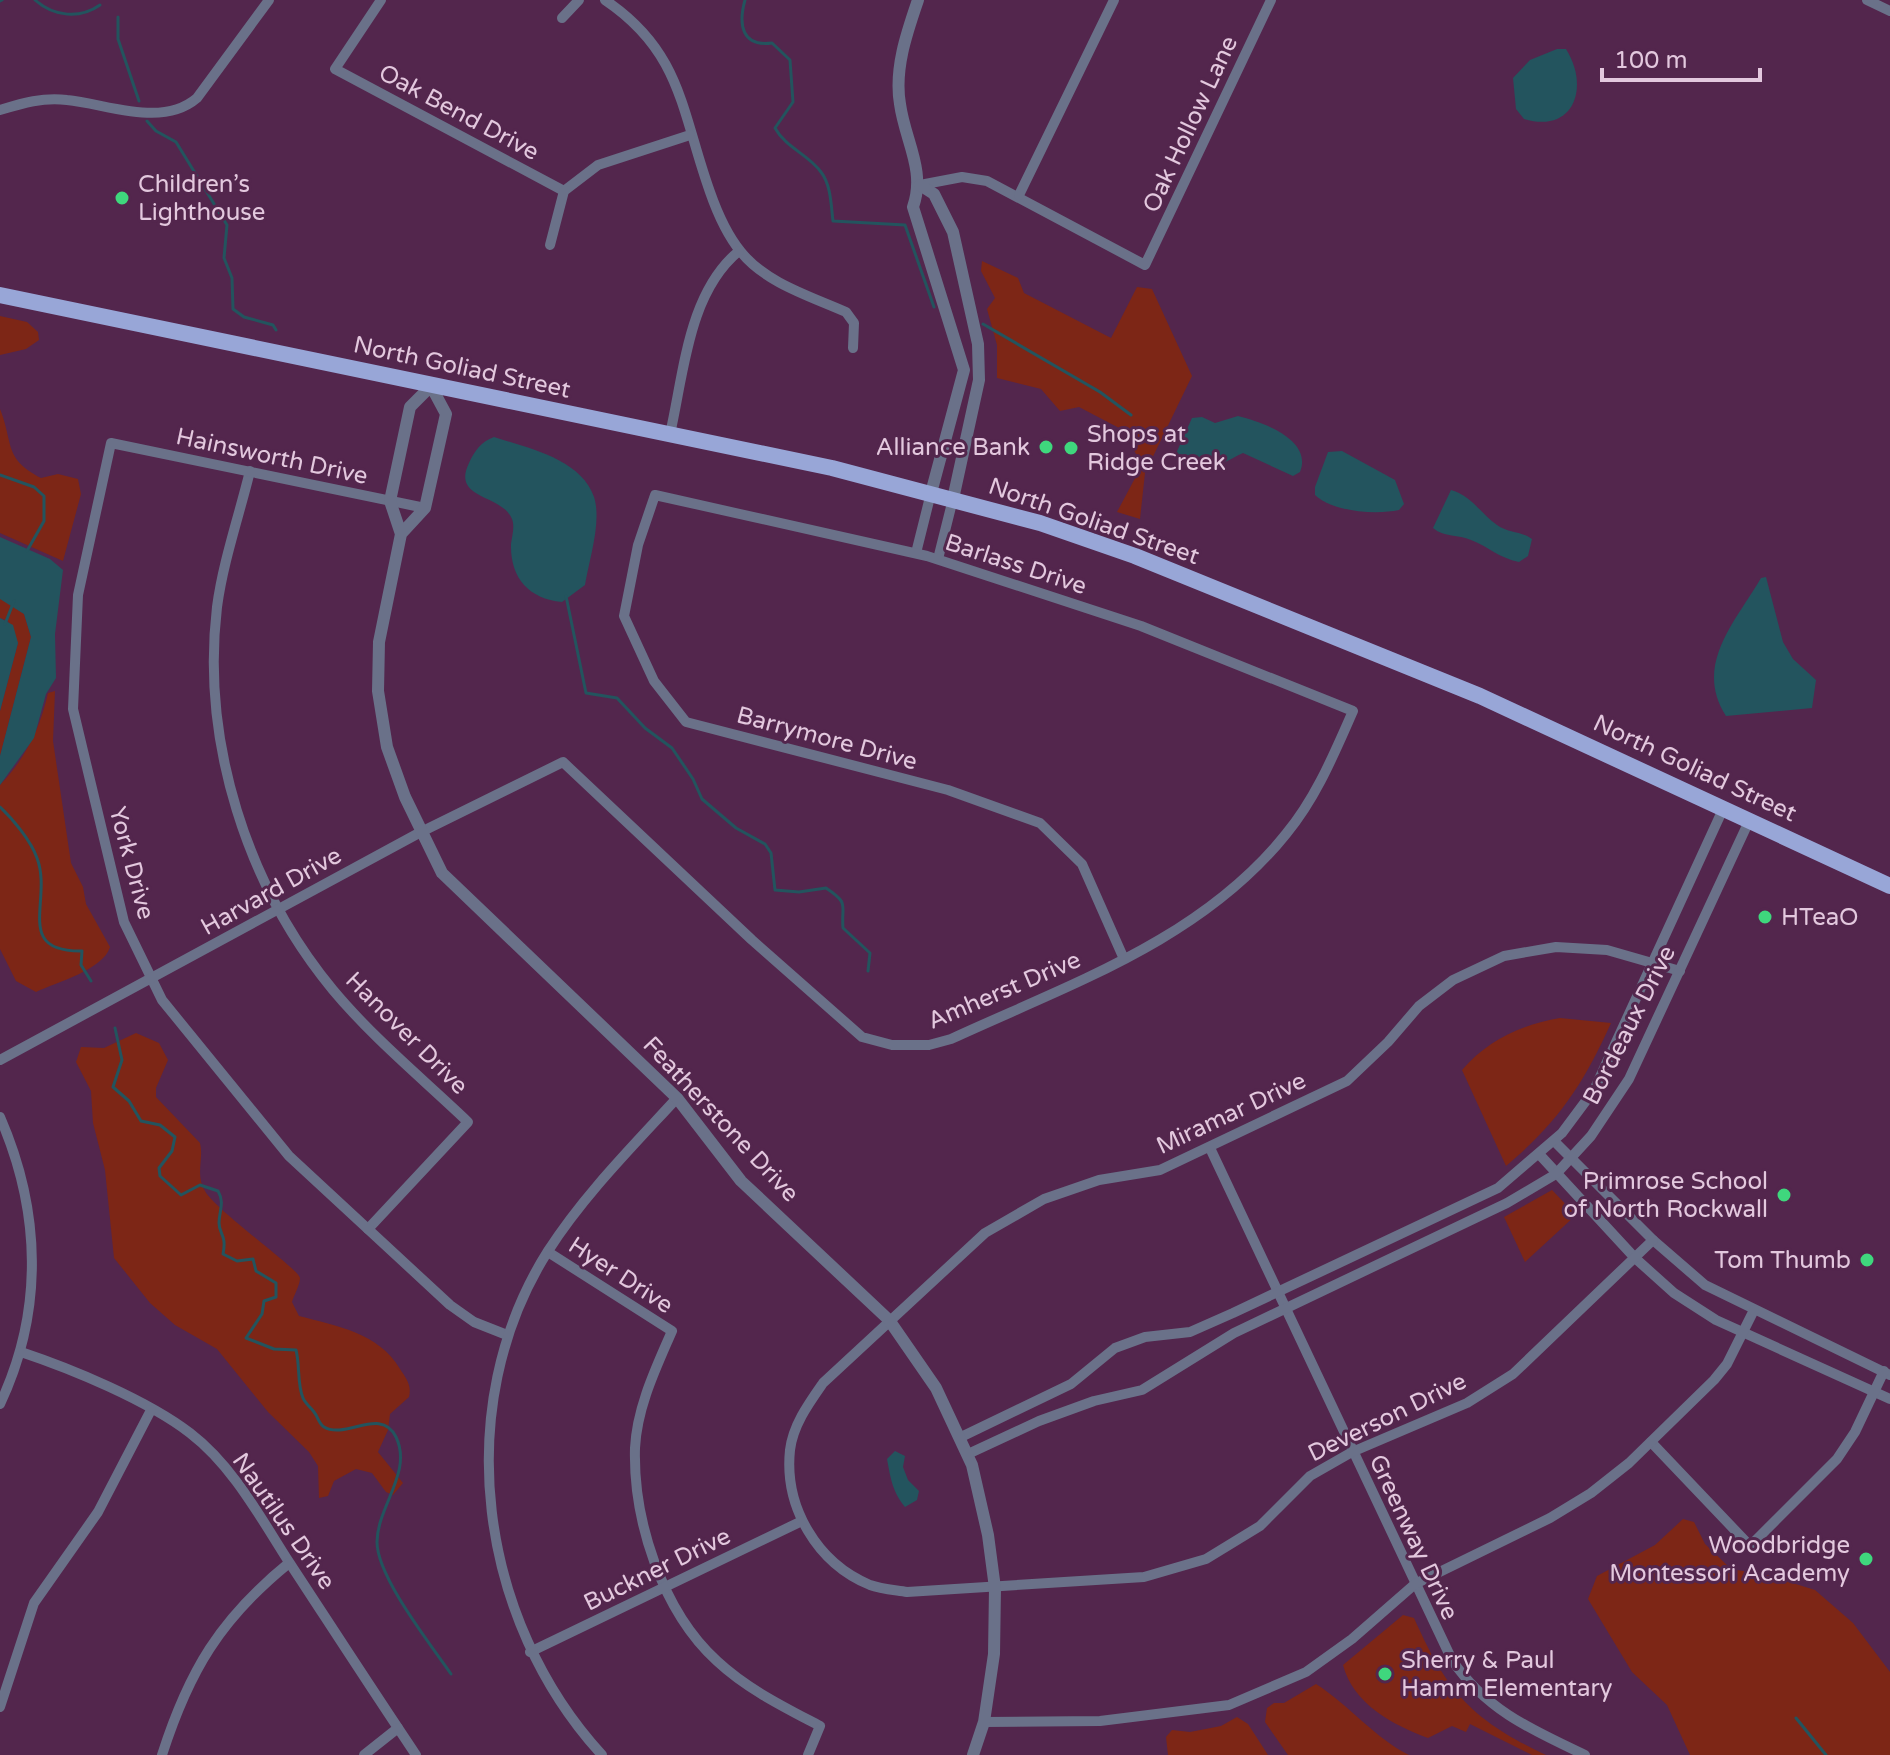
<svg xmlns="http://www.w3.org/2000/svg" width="1890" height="1755" font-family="'Varela Round',sans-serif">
  <rect width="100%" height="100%" fill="#53264d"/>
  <g fill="#7d2616">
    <path d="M982,261l36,17 6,15 87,45 26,-51 15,2 40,87 -47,97 -5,46 -23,-7 25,-47 -19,-35 -44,-23 -19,4 -19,-22 -44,-11v-33l-10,-36 8,-11 -14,-27z"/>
    <path d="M0,316l27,6 11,10 1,8 -13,9 -26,6z"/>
    <path d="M0,409c14,35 3,49 41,69l17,-4 20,5 3,15 -18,67 -63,-28z"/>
    <path d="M0,598l24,16 7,23 -31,119v-45l18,-68 -10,-22 -8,-3z"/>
    <path d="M55,691l-2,50 18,122 12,24 3,17 24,43c-7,23 -53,35 -74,45l-20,-11 -16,-32v-164c25,-26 40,-56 48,-92z"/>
    <path d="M1560,1018l51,5c-28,62 -53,99 -105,143l-44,-96c26,-30 59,-45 98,-52z"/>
    <path d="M136,1033l23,10 9,17 -12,28v9l44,46c4,16 -5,31 5,48 10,19 94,78 95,87 0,7 -6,17 -8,24l7,14c38,10 80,17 101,53 6,9 12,16 9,28l-19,17 -2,16 -10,22 25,31 -10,12 -7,-3 -14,-19 -16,-4 -22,12 -6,15 -9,2 -1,-32 -9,-14 -41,-40 -51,-63 -42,-24 -25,-22 -36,-45 -9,-88 -12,-47 -2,-32 -15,-29 5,-15 23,1z"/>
    <path d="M1552,1190l24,25 -51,47 -21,-45z"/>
    <path d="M1683,1519l11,3 11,22 26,25 36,6 48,15 38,33 37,49v83h-200l-23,-50 -35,-33 -44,-73 9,-23 58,-31z"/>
    <path d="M1403,1615l11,3c33,74 58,102 132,137h-14l-62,-31 -4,8 -14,-6 -24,12c-35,-13 -75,-34 -85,-73z"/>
    <path d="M1316,1684c33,21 60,55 93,71h-121l-23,-33 2,-14 7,-5h10z"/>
    <path d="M1237,1717l11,7 20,31h-100l-2,-18 6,-7 18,2 31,-6z"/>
  </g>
  <g fill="#23545e">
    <path d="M1557,49h9c24,38 8,85 -42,70l-8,-10 -3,-31 17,-18z"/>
    <path d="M1238,416c25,6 75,24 62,56l-7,4 -50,-23c-22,10 -46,30 -69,5l18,-40 10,-1 13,6z"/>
    <path d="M494,437c34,11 87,22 100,60 8,25 -5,63 -9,88l-23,17c-34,-3 -52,-25 -51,-58 1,-8 4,-17 1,-25 -10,-25 -61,-19 -43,-56 6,-13 12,-21 25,-26z"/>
    <path d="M1342,451l53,29 9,24 -5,6c-23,5 -66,2 -84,-15v-8l13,-35z"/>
    <path d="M1451,490c21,6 29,23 46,35 11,8 24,6 35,14l-4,17 -9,6c-20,-4 -30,-15 -48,-22 -13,-6 -26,-2 -38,-12z"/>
    <path d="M0,537l50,22 13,11 -8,64 1,44 -10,16 -12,44 -34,47v-29l31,-119 -7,-23 -24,-15z"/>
    <path d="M1766,577l17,65 10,17 23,21 -4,28 -86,8c-33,-51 10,-95 35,-138z"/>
    <path d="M0,618l13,7 5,18 -18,68z"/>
    <path d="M895,1451l10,5 -2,11 5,13 11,11 -2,9 -12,7c-12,-15 -14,-26 -18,-48z"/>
  </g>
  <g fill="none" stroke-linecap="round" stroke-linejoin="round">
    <g stroke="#23545e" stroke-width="3">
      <path d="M35,0c19,17 45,19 65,5"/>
      <path d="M745,0c-7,25 -3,47 27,43l18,17 3,42 -18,26c11,20 33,26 46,44 10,13 10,33 12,49l72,4 29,82"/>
      <path d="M0,1l2,-1"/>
      <path d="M118,17v22l21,62"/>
      <path d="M147,121l9,10 20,11 51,83 -3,33 8,20 1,31 11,8 29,8 3,5"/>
      <path d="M983,324l117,68 31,23"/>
      <path d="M0,475l34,12 10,9v25l-17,30"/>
      <path d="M566,596l20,97 31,5 28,30 27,20 21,31 9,20 34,29 29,16 6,9 4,37 24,2 27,-4c24,16 15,16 17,40l27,25 -2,18"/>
      <path d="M5,624l9,-23"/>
      <path d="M0,807c13,12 31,34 37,51 16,42 -24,94 45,93l-1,14 10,16"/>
      <path d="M115,1028l7,32 -9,27 16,14 12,20 19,4 15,12 -3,14 -13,17 1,8 21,19 19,-10 18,6c7,12 1,20 1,32 0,11 8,12 4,31l14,7 16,-2 3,12 20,12v14l-12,4 -2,13 -16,24 28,11 22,1c4,15 1,34 7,48 2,5 8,10 11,14 4,5 5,12 10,15 22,13 57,-21 72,10 17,35 -19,70 -19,105 0,35 54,103 74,132"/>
      <path d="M1796,1718l30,37"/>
    </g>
    <g stroke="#6a7189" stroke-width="10">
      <path d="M381,0l-46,69 229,122"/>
      <path d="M605,0c77,52 76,111 105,192 7,20 17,43 31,60 25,31 69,44 105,60l8,11 -1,25"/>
      <path d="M1867,0l23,11"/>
      <path d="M562,18l17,-18"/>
      <path d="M0,110c23,-7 43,-13 67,-10 41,4 95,28 130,-2l72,-98"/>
      <path d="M920,185l42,-8 25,4 158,84 126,-265"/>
      <path d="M1019,195l95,-195"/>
      <path d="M550,245l14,-54 34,-26 92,-30"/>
      <path d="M670,434c14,-61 18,-141 69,-183"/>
      <path d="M250,471c-11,45 -27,91 -33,136 -16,135 30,279 116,383 40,48 90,89 135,132l-100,107"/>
      <path d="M425,508l-314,-65 -33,152 -5,114 51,213 38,78 127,156 161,149 24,17 33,13"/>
      <path d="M916,553l15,-60"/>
      <path d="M938,559l15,-60"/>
      <path d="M0,1060l419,-227 144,-71 189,178 110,97 30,8h37l22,-6c119,-55 250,-99 335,-205 30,-36 48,-80 67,-123l-212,-85 -214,-70 -272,-61 -17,50 -14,71 30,65 32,41 262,68 92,33 42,41 42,95"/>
      <path d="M0,1117c41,94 44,194 0,287"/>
      <path d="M1554,1141l99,99 52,45 185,90"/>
      <path d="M1210,1148l242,512c34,50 80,70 133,95"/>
      <path d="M1539,1154l96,104 39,35 42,27 174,79"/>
      <path d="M1653,1240l-140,134 -46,29 -115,49 -42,24 -50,50 -54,33 -62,18 -237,15c-12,-2 -26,-3 -37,-7 -53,-22 -86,-78 -80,-135 3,-25 19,-47 33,-67l162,-150 59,-34 55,-19 61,-10 187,-89 41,-39 31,-36 34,-26 51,-24 52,-9 51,3 73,21"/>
      <path d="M548,1252l124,79c-16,37 -35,76 -37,117 -2,72 27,163 82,213 30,28 67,46 103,65l-12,29"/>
      <path d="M21,1352c51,17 126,48 169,81 43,33 70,84 99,129 42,64 84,129 127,193"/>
      <path d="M961,1437l110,-53 44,-36 30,-11 45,-5 43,-19 265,-125 64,-55 32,-43 130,-283"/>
      <path d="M1651,1442l99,104 87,-87 18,-27 29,-61"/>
      <path d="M968,1454l71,-33 55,-20 48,-11 92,-57 273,-130 49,-29 35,-38 38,-57 121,-260"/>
      <path d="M530,1652l272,-131"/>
      <path d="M0,1707l34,-104 64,-91 53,-102"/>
      <path d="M984,1722l116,-1 129,-16 77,-33 46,-33 63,-55 135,-66 41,-25 38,-30 85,-83 13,-16 27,-54"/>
      <path d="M162,1755c27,-84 58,-136 127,-192"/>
      <path d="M364,1755l34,-27"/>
      <path d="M602,1755c-123,-134 -153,-348 -54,-504 36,-56 84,-104 129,-153"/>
    </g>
    <g stroke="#6a7189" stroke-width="12">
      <path d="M918,0c-11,32 -24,69 -18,104 5,37 26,66 13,103l51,163 -33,123"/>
      <path d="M920,185l14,9 19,38 25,112 1,36 -26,119"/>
      <path d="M401,534l-11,-33 20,-94 21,-21 15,28 -21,94 -24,26 -22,108 -1,49 9,56 18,50 37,76 235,225 64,83 148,139 47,68 36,77 16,70 7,53 -1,66 -10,68 -11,33"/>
    </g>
    <path stroke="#98a6d7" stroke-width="16" d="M0,295l832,173 208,55 95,33 345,140 410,190"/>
  </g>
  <g fill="#3fd77d" stroke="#53264d" stroke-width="3">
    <circle cx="122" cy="198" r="8"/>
    <circle cx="1046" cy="447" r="8"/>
    <circle cx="1071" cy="448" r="8"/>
    <circle cx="1765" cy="917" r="8"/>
    <circle cx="1784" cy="1195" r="8"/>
    <circle cx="1867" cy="1260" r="8"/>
    <circle cx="1866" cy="1559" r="8"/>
    <circle cx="1385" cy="1674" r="8"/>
  </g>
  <g text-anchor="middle" stroke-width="6" stroke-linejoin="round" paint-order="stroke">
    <g font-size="24" fill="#e3c8de" stroke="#53264d">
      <text transform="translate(459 112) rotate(28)" y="8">Oak Bend Drive</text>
      <text transform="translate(1190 124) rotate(-65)" y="8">Oak Hollow Lane</text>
      <text transform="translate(462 367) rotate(12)" y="8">North Goliad Street</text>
      <text transform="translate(272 456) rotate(12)" y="8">Hainsworth Drive</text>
      <text transform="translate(1094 521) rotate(19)" y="8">North Goliad Street</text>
      <text transform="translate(1016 564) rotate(18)" y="8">Barlass Drive</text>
      <text transform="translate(827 738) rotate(15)" y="8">Barrymore Drive</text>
      <text transform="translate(1695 768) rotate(25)" y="8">North Goliad Street</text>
      <text transform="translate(132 863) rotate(75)" y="8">York Drive</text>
      <text transform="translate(271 891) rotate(-29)" y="8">Harvard Drive</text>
      <text transform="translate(1004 990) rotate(-23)" y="8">Amherst Drive</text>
      <text transform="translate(1629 1025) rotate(-63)" y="8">Bordeaux Drive</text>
      <text transform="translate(407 1033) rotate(45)" y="8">Hanover Drive</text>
      <text transform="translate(1231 1113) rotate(-25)" y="8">Miramar Drive</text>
      <text transform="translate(721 1119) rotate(47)" y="8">Featherstone Drive</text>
      <text transform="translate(621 1275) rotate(33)" y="8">Hyer Drive</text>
      <text transform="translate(1387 1417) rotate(-26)" y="8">Deverson Drive</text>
      <text transform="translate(284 1521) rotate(55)" y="8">Nautilus Drive</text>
      <text transform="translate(1414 1537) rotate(65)" y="8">Greenway Drive</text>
      <text transform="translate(657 1569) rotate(-26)" y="8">Buckner Drive</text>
    </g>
    <g font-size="24" fill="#e3c8de" stroke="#53264d" text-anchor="start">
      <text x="138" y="192">Children’s<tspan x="138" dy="28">Lighthouse</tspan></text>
      <text x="1087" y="442">Shops at<tspan x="1087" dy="28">Ridge Creek</tspan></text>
      <text x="1030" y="455" text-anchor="end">Alliance Bank</text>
      <text x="1781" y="925">HTeaO</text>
      <text x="1768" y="1189" text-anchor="end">Primrose School<tspan x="1768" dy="28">of North Rockwall</tspan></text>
      <text x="1851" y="1268" text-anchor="end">Tom Thumb</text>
      <text x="1850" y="1553" text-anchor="end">Woodbridge<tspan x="1850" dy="28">Montessori Academy</tspan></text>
      <text x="1401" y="1668">Sherry &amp; Paul<tspan x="1401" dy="28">Hamm Elementary</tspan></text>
    </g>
  </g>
  <path d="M1602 68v12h158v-12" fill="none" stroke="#e3c8de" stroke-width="4"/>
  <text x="1614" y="68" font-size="24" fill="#e3c8de" stroke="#53264d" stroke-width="6" paint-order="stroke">100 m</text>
</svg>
